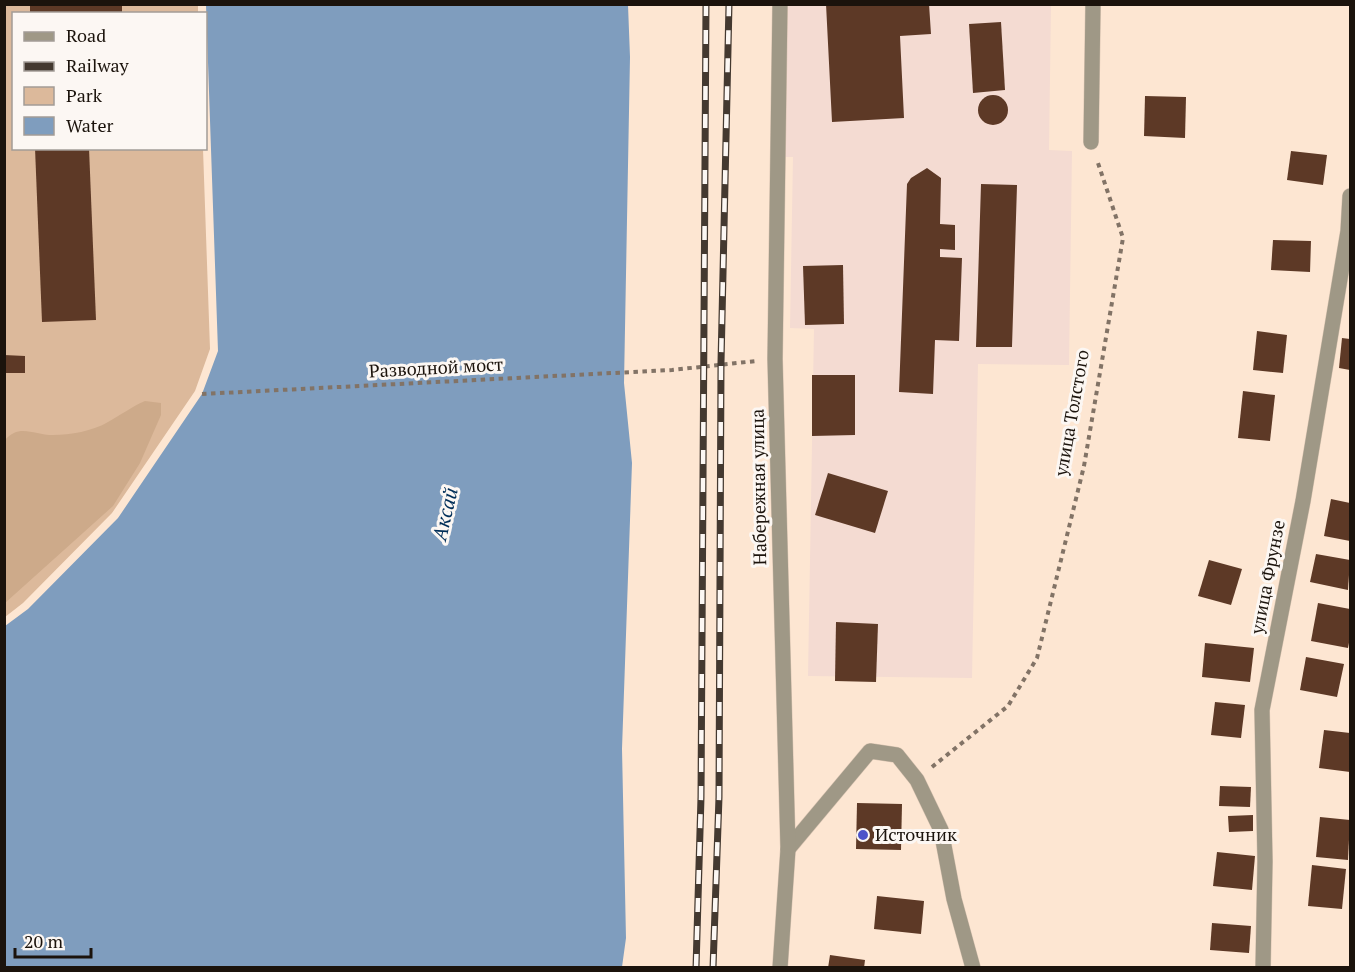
<svg xmlns="http://www.w3.org/2000/svg" width="1355" height="972" font-family="'PT Serif',serif">
  <rect width="100%" height="100%" fill="#fde6d2"/>
  <path fill="#f4dbd2" d="M785,5h266l-2,145 23,1 -3,214 -91,-1 -6,314 -164,-2 6,-347 -24,-1 3,-171h-11z"/>
  <path fill="#dcb99b" d="M5,5h193v9h-184v134l189,1 7,200 -15,42 -83,122 -89,90 -18,14z"/>
  <path fill="#cdaa8a" d="M145,401l16,2v12l-21,48 -27,43 -108,97v-163c14,-17 29,-5 48,-5 17,0 40,-4 55,-13 13,-7 23,-15 37,-21z"/>
  <path fill="#7f9dbe" d="M206,5h422l2,52 -6,326 8,80 -10,286 4,189 -4,29h-617v-341l23,-17 90,-91 84,-124 16,-43z"/>
  <g fill="#5d3926">
    <path d="M63,4h59v10h-92v-8z"/>
    <path d="M826,4h103l2,30 -31,2 4,82 -72,4z"/>
    <path d="M1001,22l4,68 -32,3 -4,-69z"/>
    <circle cx="993" cy="110" r="15"/>
    <path d="M1145,96l41,1 -1,41 -41,-2z"/>
    <path d="M35,148h54l7,172 -54,2z"/>
    <path d="M1291,151l36,4 -4,30 -36,-5z"/>
    <path d="M927,168l14,10 -1,46 15,1v25l-15,-1v8l22,1 -3,83 -24,-1 -2,54 -34,-2 8,-208 4,-6z"/>
    <path d="M981,184l36,1 -5,162h-36z"/>
    <path d="M1273,240l38,1 -1,31 -39,-2z"/>
    <path d="M843,265l1,59 -39,1 -2,-59z"/>
    <path d="M1257,331l30,4 -4,38 -30,-3z"/>
    <path d="M1342,338l8,1v31l-11,-2z"/>
    <path d="M4,355l21,1v17h-21z"/>
    <path d="M812,375h43v60l-43,1z"/>
    <path d="M1243,391l32,4 -5,46 -32,-3z"/>
    <path d="M828,473l60,18 -13,42 -60,-18z"/>
    <path d="M1331,499l19,4v38l-26,-5z"/>
    <path d="M1316,554l34,6 -2,30 -38,-8z"/>
    <path d="M1209,560l33,9 -11,36 -33,-9z"/>
    <path d="M1318,603l32,6v28l-2,11 -37,-7z"/>
    <path d="M836,622l42,2 -2,58 -41,-1z"/>
    <path d="M1205,643l49,5 -4,34 -48,-5z"/>
    <path d="M1306,657l38,7 -7,33 -37,-7z"/>
    <path d="M1215,702l30,3 -4,33 -30,-3z"/>
    <path d="M1324,730l26,3v39l-31,-4z"/>
    <path d="M1220,786l31,1 -1,20 -31,-1z"/>
    <path d="M857,803l45,1 -1,46 -45,-1z"/>
    <path d="M1253,815v16l-24,1 -1,-16z"/>
    <path d="M1320,817l30,3 -2,40 -32,-3z"/>
    <path d="M1217,852l38,4 -3,34 -39,-4z"/>
    <path d="M1312,865l34,4 -4,40 -34,-3z"/>
    <path d="M877,896l47,5 -3,33 -47,-5z"/>
    <path d="M1212,923l39,3 -2,27 -39,-3z"/>
    <path d="M830,955l35,5 -1,8h-36z"/>
  </g>
  <g fill="none" stroke-linecap="round" stroke-linejoin="round">
    <g stroke="#d9c4b2" stroke-width="16">
      <g id="minor">
        <path d="M1091,142l2,-138"/>
        <path d="M788,849l82,-98 27,4 20,25 24,50 13,69 19,69"/>
        <path d="M780,968l8,-119 -13,-490 5,-355"/>
        <path d="M1263,968l2,-107 -3,-151 41,-209 45,-270 2,-35"/>
      </g>
    </g>
    <g stroke="#827366" stroke-width="4" stroke-dasharray="4.5 4.5" stroke-linecap="butt">
      <path d="M202,394l470,-24 84,-9"/>
      <path d="M932,767l76,-61 29,-48 47,-192 39,-228 -26,-78"/>
    </g>
    <use href="#minor" stroke="#9f9886" stroke-width="15"/>
    <g stroke="#443930" stroke-width="7">
      <g id="rail">
        <path d="M696,968l5,-171 5,-793"/>
        <path d="M713,968l6,-171 2,-434 8,-359"/>
      </g>
    </g>
    <use href="#rail" stroke="#fcf7f3" stroke-width="4.5" stroke-dasharray="14" stroke-linecap="butt"/>
  </g>
  <circle fill="#4d53c9" stroke="#fcf7f3" stroke-width="2" cx="863" cy="835" r="6"/>
  <g text-anchor="middle" stroke-width="6" stroke-linejoin="round" paint-order="stroke">
    <g font-size="18" fill="#1b130c" stroke="#fcf7f3">
      <text transform="translate(436 368) rotate(-3)" y="6">Разводной мост</text>
      <text transform="translate(1072 413) rotate(-80)" y="6">улица Толстого</text>
      <text transform="translate(759 487) rotate(-91)" y="6">Набережная улица</text>
      <text transform="translate(1268 577) rotate(-79)" y="6">улица Фрунзе</text>
    </g>
    <g font-size="18" fill="#1b130c" stroke="#fcf7f3" text-anchor="start">
      <text x="875" y="841">Источник</text>
    </g>
    <g font-size="20" font-style="italic" fill="#002e58" stroke="#fcf7f3">
      <text transform="translate(445 514) rotate(-77)" y="7">Аксай</text>
    </g>
  </g>
  <rect width="1355" height="972" fill="none" stroke="#1b130c" stroke-width="12"/>
  <rect x="12" y="12" width="195" height="138" fill="#fcf7f3" stroke="#a29c97" stroke-width="1.5"/>
  <rect x="24" y="32" width="30" height="9" fill="#9f9886" stroke="#a29c97" stroke-width="1.5"/>
  <text x="66" y="42" font-size="18" fill="#1b130c">Road</text>
  <rect x="24" y="62" width="30" height="9" fill="#443930" stroke="#a29c97" stroke-width="1.5"/>
  <text x="66" y="72" font-size="18" fill="#1b130c">Railway</text>
  <rect x="24" y="87" width="30" height="18" fill="#dcb99b" stroke="#a29c97" stroke-width="1.5"/>
  <text x="66" y="102" font-size="18" fill="#1b130c">Park</text>
  <rect x="24" y="117" width="30" height="18" fill="#7f9dbe" stroke="#a29c97" stroke-width="1.5"/>
  <text x="66" y="132" font-size="18" fill="#1b130c">Water</text>
  <path d="M15 948v9h76v-9" fill="none" stroke="#1b130c" stroke-width="3"/>
  <text x="24" y="948" font-size="18" fill="#1b130c" stroke="#fcf7f3" stroke-width="4.5" paint-order="stroke">20 m</text>
</svg>
